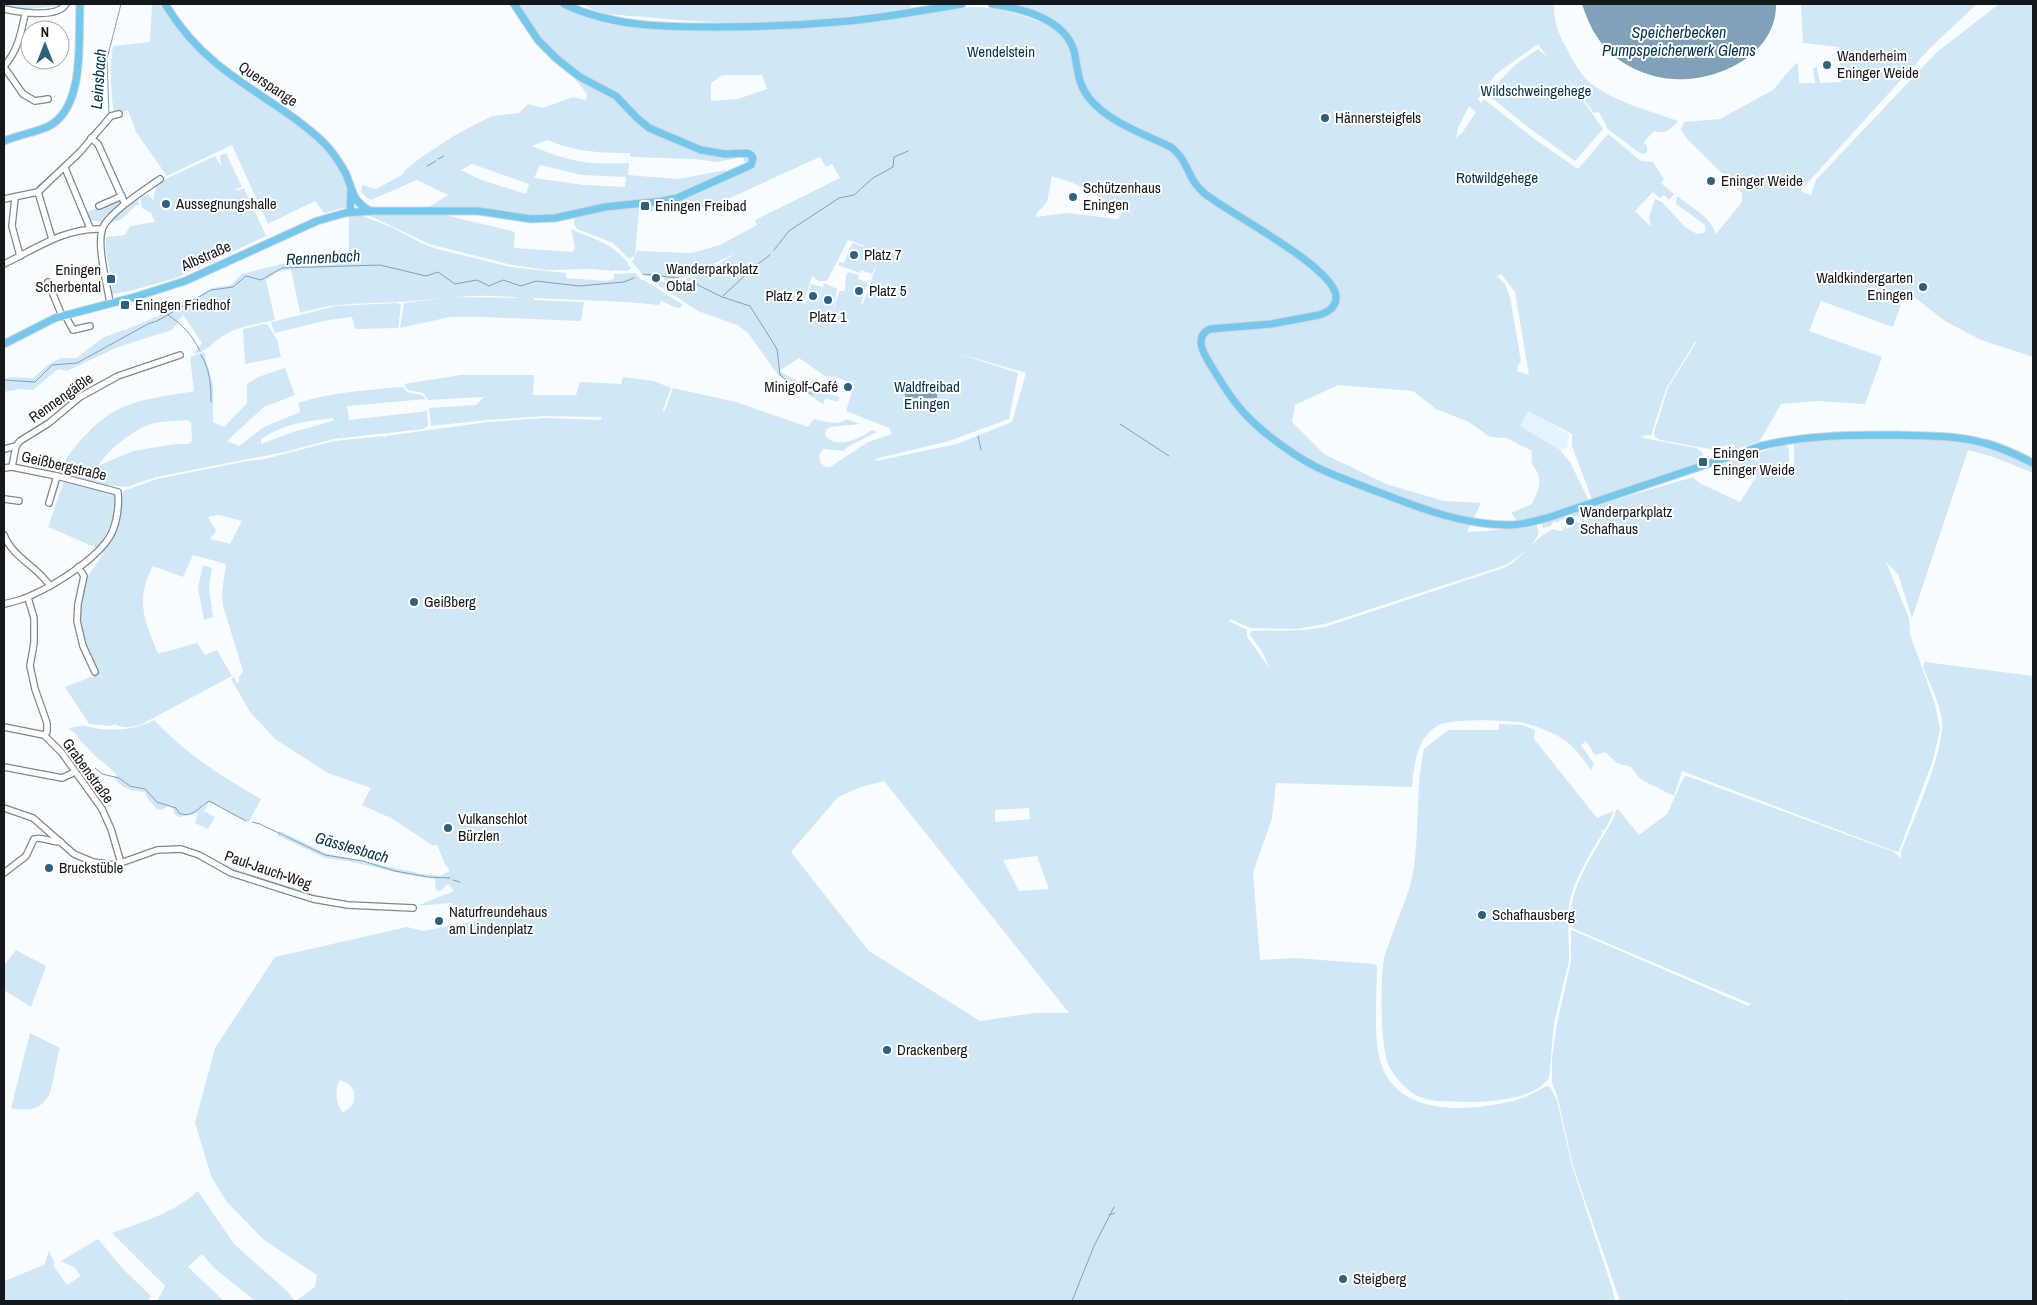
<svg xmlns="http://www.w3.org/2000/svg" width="2037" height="1305" font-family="'Archivo Narrow',sans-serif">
  <rect width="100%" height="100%" fill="#f8fcfe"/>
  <path fill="#e4f4ff" d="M1528,410l41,24 -2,14 -7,2 -41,-24z"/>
  <g fill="#cfe7f6" fill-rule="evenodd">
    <path d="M4,4h59l-1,2 -34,3 -24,-3z"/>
    <path d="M152,4h7l18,23 134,107c14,15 48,50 35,73l-22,6 -9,-12 -47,23 -36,-79 -65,31 -31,-44 -8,-22 -14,5c-3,-23 -5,-46 -1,-69l37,-4z"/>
    <path d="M518,4c12,0 29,-3 41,0 9,2 16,9 24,12 16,7 35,10 52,11 112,10 224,-2 334,-20 26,-1 50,7 74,16l4,-6 -29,-13h536c0,17 3,28 12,43 5,11 11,21 18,30 20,22 66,34 94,44 -8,9 -12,13 -24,10l-10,11 3,5v5l-3,2 -6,-2 -30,-23 -9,-17 -5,1 -31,-41 40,57 -28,32 -46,-33 -42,-34 28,-29 23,-16 9,8 -9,-13 -42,30 -18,25 3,4 3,-4 49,39 45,31 30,-35 33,27 12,1 11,17 -3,4 13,11 -5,6 -5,-5 -4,3 -7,-6 -18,19 16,16 -2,-9 6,-19 7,3 23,25 12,7 7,-1 2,-4 -2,-5 -28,-20 1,-8c15,12 33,20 39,38l26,-32v-9l-54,-53 -7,-10 3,-8 36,-3 53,-29 22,-26 3,-1 1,20h16l-2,-15 4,-1 3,16 21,-1 -2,-35 -36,-4 -2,-39h176l-46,43 -131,144 11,4 5,-15 121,-128 62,-48h34v353l-52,-17 -36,-19 -41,-32 -4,18 -7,20 -72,-26 -12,30 73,26 -17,47 -48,-3 -36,3 -21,37 -24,8 -3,-5 -23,5 -50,-9 -5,-3 -1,-4 14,-45 28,-45 -1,-1 -28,45 -16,48h-7l-1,3 53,10 6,4 3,8 -113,39 -20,-53v-12l-44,-23 -8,15 40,24 10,12 19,39 -37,13 -34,8 -7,-9 21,-9c3,-7 9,-18 7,-27 -4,-14 -9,-7 -7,-26l-26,-13 -16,-1 -21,-15 -33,-13 -23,-18 -75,-6 -43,20 -3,17 32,32 62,30 58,17 37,2 -14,29 20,-1 49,-6 3,7c-5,15 -21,25 -33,33l-181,59 -28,5 -47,-1 -20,-9 -1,2 18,9v7l23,32 -8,-18 -12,-16 1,-4 53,-1 21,-3 181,-60c18,-11 29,-29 47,-38l7,2 4,-1 -1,-3 1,-1 3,3 3,-2 -2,-3 3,-2 2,4 2,-2 -2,-3 3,-1 2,3 3,-1 -1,-4 3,-1 2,4 3,-1 -2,-4 3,-1 1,1 4,-2 4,-9 95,-28 6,6 41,19 16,-25 -1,-11 -37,2 -2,-2 70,-22 3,5v22l5,2v-31l42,-4h87l44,3 17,4 49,20v8l-39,-16 -26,-7 -56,168 -14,-44 -12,-12 23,56 1,16 25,70 5,26 -7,30 -34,91h-5l-212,-80 -8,25 -34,-17 -9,-12 -14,-4 -12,-11 -10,3 -9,-14 -5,4 13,19 -3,6c-8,-11 -17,-24 -28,-31 -11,-7 -27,-13 -39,-16 -16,-3 -74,-5 -87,3 -21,13 -23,40 -25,61l-136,-4 -4,35 -19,55 7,87 35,-2 79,6 3,2c0,29 -5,77 6,103 21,50 94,42 137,30 9,-3 18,-9 27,-13l3,1 7,13 15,66 40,122 3,13h-1319l19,-14 2,-12 -53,-35 -38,-39 -15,-25 -16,-53 20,-75 60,-91 132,-30 16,4 53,-10 -1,-10 -15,2 -9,-10 -34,3 37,-15 -6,-7 -8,7 -4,-1 -1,-11 -32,-5 -55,-13 -23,-3 -48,-23 3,-4 45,22 98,21 17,2 10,-5 -5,-7 -8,-19h-5l-39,-26 -31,-14 9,-17 -43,-15 -53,-34 -25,-27 -19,-33 3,-2 3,6 2,-1v-5l4,-6 -20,-65 -1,-14 4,-28 -33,-9 -10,22 -30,-11c-18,34 -9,54 5,87l7,-1 32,-9 8,12 12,-5 15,26 -90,48c-8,3 -19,5 -27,0l-4,2 -22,-2 -24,-37 34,-13c-14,-31 -28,-57 -14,-92 5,-11 14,-20 19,-30l-3,-2 20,-44 2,-15 34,-12 90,-18 18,-2 69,-18 49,-5 1,2 2,-2 102,-14 56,-4 57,2v-3l-56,-1 -58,4 -56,6 -2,-18 47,-3 8,-8 -56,3 -5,-7 -15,-3 -4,-6 57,-9h73l-1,20h43l4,-13 41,2 2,-7 31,4 17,7 -9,25 3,-3 8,-22 63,14 72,25 6,-8c12,3 23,7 33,0l13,5 -30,3 -4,3 -1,6c13,13 34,3 47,-6l5,2 -30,15 -3,4 -21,-2 -4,6 1,7 5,5h5l35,-23 8,11 -8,-12 27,-9 -3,-6 -43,-17 8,-27 -18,-7 -11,-1 -26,-18 -20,13 34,19 27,7 -3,5 -11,-4 -3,6 -45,-29 -30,-42 -11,-8 -39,-14 -40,-26v-3l20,-1 13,-4 26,-12 19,-12 -46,22 -12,4 -14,1v-3l-20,-1 -12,-14 5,-11 55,2 28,-8 37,-20 -2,-5 85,-42 -8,-14 -6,3 -6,-10 -108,49 -36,5h-37l-4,44 -4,3h-3l-15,-15 -36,-14 -3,-5 1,-5c20,-16 68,-9 93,-15 22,-6 39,-19 60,-27 8,-3 17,-4 25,-8l5,-12c-2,-2 -5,-6 -8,-8 -4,-2 -34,3 -46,0 -18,-6 -50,-20 -65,-32 -7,-7 -13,-16 -21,-23 -10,-9 -25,-12 -37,-20 -27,-18 -46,-43 -63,-70zM727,75h35l5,14 -29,10 -27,2v-18l10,-7zM1469,106l7,6 -14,21 -6,5 2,-10zM1052,176l21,7 46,24 4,4 -5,8 -52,-6 -30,4 1,-4 10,-11zM848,240l17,6 -1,1 -12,-4 -8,20 -4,-1 -2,3 22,8 1,-3 11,4 6,-13 -15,43 -2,-1 7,-20 -10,-4 1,-4 -11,-3c-4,5 -1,13 -4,19h-5l-6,21 4,-23 -13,-6 -8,29 6,-25 -11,-3 -6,21 -1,-2 8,-27 7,5h8zM1501,274l14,18 14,83 -12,-4 1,-6 3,-3 -11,-65 -5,-13 -8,-8zM950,351l76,22 -14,49 -55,22 -81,17 -1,-2 74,-18 60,-22 9,-46zM218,515l24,6 -12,23 -20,-5 6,-8 -8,-14zM884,781l185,232h-35l-54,8 -111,-70 -78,-99 47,-55 23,-10zM1029,808l1,11 -35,3v-12zM1037,856l12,33 -30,2 -16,-31zM340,1080c11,3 19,13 12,25 -2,3 -7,6 -9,8 -7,-10 -9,-22 -3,-33z"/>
    <path d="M582,4h330l-2,4c-84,14 -169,19 -254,10 -18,-2 -36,-2 -53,-5 -7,-2 -15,-6 -21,-9z"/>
    <path d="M561,68l55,31 29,29 16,9 36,14 46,4 5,2 1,5 -19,9 -2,-1 17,-7 -2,-6 -26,5 -22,-3 -62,-2 -3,-1v-3c-32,0 -53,-1 -83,-13l-15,6c38,16 56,19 97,17l-1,12 50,4 48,-9v2l-55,26h-21l-40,5 -53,11 -25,2 -60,-8 -43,-1 19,-12 -31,-15 -46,20 -4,-2 -6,-6 1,-7 14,4 26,-14 3,-5 18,-14 34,-22 35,-18 27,-3 9,-9 15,4 30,-11 13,3 1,-6 -12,-15zM472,164l57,20 -3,10 -47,-15 -18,-9zM540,165l42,10 44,2 -1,10 -41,-2 -50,-7z"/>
    <path d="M226,153l16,34 -6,2 1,2 7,-3 22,48 -90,42 -46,13 -18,3c1,-20 -8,-36 -6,-57l19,-2 5,-9 25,-4 -4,-9 -9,-5 -2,-10 8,-4 5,6 4,-17 58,-27 6,10 -1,-10z"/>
    <path d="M120,198l2,4 -16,13 -4,7 -14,-2 -3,-7z"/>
    <path d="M138,199l1,6h-3l-14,14 -12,4 6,-8z"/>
    <path d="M433,212l82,20 -1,16 59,4 2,-5 -4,-18c23,10 47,16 60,39l-3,3 -14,-1 -1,1 -21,-2 -45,1 -35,-5 -83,-21 -61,-29z"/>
    <path d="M355,215l8,1 28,11 30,16 16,6 74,18 55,6v5l40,3 8,-2v-5l22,-1 5,7h3l38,24v2l-2,2c-7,0 -12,-5 -19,-7l-2,4 -32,-3 -93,-4v2l50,2 -3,19 -99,-4h-32l-50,11 4,-25 48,-6 68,1c-41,-6 -81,1 -122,4 -35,2 -63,0 -98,11l-9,-44 -14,3 -11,8 9,40c-17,4 -34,6 -49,14 -11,6 -20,19 -33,20l9,-11 -19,-28 -11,15 -54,17 -51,24 -9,-2 -25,21 -14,-1 -15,3v-13l6,-2 23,1 16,-14 12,-6h16l25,-20 38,-14 47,-21 25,-15 19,-3 11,-11 79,-20 28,1v-39z"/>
    <path d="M397,303l4,2 -3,23 -43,1 -3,-12 -24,3 -53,13 -4,-9 1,-2 64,-16z"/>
    <path d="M264,324l4,1 9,15 4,17 -36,7 -2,-35z"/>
    <path d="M204,352l9,34v36l11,5 23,-24v-19l11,-7 27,-9 10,27 -31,12 -37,34 12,5 25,-19 36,-15 -2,-9c34,-11 69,-13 105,-16l4,5 15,3 4,4 -79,7 2,14 78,-9 1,14 -4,4 -91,10 -48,13 -129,25 -29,10 -21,-2 -48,-12c10,-21 36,-51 57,-62 24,-13 54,-15 79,-20l-4,-34zM333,418v3l-37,10 -35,13v-5c22,-15 46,-18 72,-21zM186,420l5,2 1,19 -3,3h-14l-42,7 -35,15c10,-16 34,-35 52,-42 12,-3 24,-3 36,-4z"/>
    <path d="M64,481l53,12c-2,22 -7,37 -20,55l-49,-21z"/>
    <path d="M1592,506v4l-7,4 -2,-2 -3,1v3h-7l1,3 -3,1 -1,-2 -5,4 -2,-3 -3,1 -1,2 -2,1 -2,-2 -3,2 -1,3 -8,2 -1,-5z"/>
    <path d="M203,565l9,3 -3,20 4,29 -9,3 -6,-32z"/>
    <path d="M1925,662l108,14v625h-184l-1,-2 -7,2h-221l-47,-135 -15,-67 -6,-17v-24l5,-34 14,-63v-30l1,-1 176,76 3,-2 -177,-75 -4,-5c-1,-40 26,-72 44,-107l2,-7 2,-1 21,26 28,-21 17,-37 3,-1 207,76 7,7v-7c11,-30 44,-101 41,-131 -2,-18 -12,-37 -19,-54z"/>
    <path d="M154,720c31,33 68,57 107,79l-12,23 -40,-20 -5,9 11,6 -7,12 -13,-6 3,-9 -1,-1 -17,4 -5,-2 -2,-6 -5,-3 -6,4 -5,-1 -9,-10 -3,-7c-16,-2 -20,-2 -31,-14l3,-3 -16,-15 -1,1 -23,-24 -1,-3 -7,-5c14,-6 17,-2 31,0 19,2 37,0 54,-9z"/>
    <path d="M1499,724l24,1 12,5 -1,9 63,79 17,-7 -9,19h-5l3,2 -16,27 -13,27 -4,14 -2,12 1,49 -15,62 -5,55c-14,21 -58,24 -80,24 -17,-1 -34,1 -49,-5 -12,-5 -24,-18 -30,-29 -10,-18 -10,-87 -6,-109 1,-7 5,-14 7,-21 7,-21 18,-43 22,-65 7,-41 2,-83 11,-124l24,-19h51z"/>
    <path d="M221,863l26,10 101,32 -35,-6 -95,-32z"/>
    <path d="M16,950l30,16 -15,41 -27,-17v-24z"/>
    <path d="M30,1033l30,15c-10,31 -2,70 -49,60z"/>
    <path d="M198,1191l36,53 53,47 8,10h-40l-41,-33 -12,-14 -14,13 36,34h-67l8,-15 -53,-53c30,-11 62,-20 86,-42z"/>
    <path d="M98,1239l25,30 28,27 -4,5h-143v-20l40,-16 5,-14 6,13 -2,1 14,20 14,-9 -6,-8 -14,-7z"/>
  </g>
  <g fill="#80a1b7">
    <path d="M1582,4h194c1,50 -58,78 -102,75 -23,-1 -47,-11 -63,-26 -15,-13 -23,-31 -29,-49z"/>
    <path d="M905,387h32v11h-23v3h-9z"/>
  </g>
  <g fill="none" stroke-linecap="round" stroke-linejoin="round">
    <g stroke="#80a1b7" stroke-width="1">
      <path d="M109,114l-2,-55 14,-55"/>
      <path d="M100,124l6,-7"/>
      <path d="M90,135l8,-9"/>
      <path d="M78,150l9,-10"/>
      <path d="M438,159l6,-3"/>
      <path d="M427,166l9,-5"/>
      <path d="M37,187l25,-22"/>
      <path d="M774,250l15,-19 50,-33 15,-3 19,-17 20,-11 1,-10 14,-6"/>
      <path d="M643,274l35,4"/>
      <path d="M685,281l11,3 26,13 28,9 27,43 3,26 10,8 22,11"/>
      <path d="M723,296l31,-29 16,-12"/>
      <path d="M168,315c14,9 25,21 32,36"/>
      <path d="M201,355c9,15 10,30 10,47"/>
      <path d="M4,380l31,2 17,-17 25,-2 71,-39 9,-3 54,-31 22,-3 13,-11 15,4 21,-12 98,-3 46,11 12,-4 17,12 22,-4 12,6 14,-6 18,6 15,-5 43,5 45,-4 10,-4"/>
      <path d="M1120,424l49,32"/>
      <path d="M978,436l3,14"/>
      <path d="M95,768l7,6 17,4 11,8 15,3 12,13 19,6 3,5c14,6 19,-6 30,-12l37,20"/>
      <path d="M252,822l8,2 65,31 38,6 32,10 33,6 22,1"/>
      <path d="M453,880l7,2"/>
      <path d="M1109,1215l6,-2"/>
      <path d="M1072,1301l22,-55 20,-39"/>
    </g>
    <g stroke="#7f878c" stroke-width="8">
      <g id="minor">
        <path d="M4,9c14,3 53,10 62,-5"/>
        <path d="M4,66c14,-15 17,-33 21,-52"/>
        <path d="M4,67l19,27 12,7 13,-2"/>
        <path d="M91,138l7,6 27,60"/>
        <path d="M65,168l25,60"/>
        <path d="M38,192l14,47"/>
        <path d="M15,198l-3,28 8,30"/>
        <path d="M4,199l34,-7 42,-40 31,-36 8,-2"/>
        <path d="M99,206l23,-10"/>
        <path d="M4,264c31,-15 62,-37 98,-35"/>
        <path d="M48,282l14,34"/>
        <path d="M110,303c-3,-19 -13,-56 -8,-73 4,-16 44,-41 58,-51"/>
        <path d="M65,315l8,15 17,-4"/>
        <path d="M4,449l12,-3"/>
        <path d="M12,467l4,-21 4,-5 29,-18 31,-26 38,-21 62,-21"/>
        <path d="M4,468l8,-1 45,9 61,16c1,13 0,25 -5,38 -10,26 -58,55 -83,66 -8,4 -18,6 -26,8"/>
        <path d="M4,499l15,2"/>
        <path d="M49,503l8,-27"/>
        <path d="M4,535c9,23 33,31 46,51"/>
        <path d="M78,567l6,9 -6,28 -1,17 6,25 12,26"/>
        <path d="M28,598l6,20v25l-4,23 5,23 12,34v9l-3,3"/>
        <path d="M4,727l40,8 18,18 40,56 9,20 10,34"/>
        <path d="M4,767l58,11 13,-6"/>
        <path d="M4,808l29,10 41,36 19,8 22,3 42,-15 24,-1 18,6 32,18 82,26 35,6 65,3"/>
        <path d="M4,873l22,-17 8,-17c9,-3 18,4 27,3"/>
      </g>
    </g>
    <g stroke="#d5d5d6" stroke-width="9">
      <g id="major">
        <path d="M165,4c14,23 31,43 52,60 34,28 75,48 107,79 9,9 16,20 22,31 7,17 6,27 24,37"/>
        <path d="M564,4c48,23 100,23 153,23 44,0 88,-2 132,-6 38,-4 76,-11 113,-17"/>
        <path d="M992,4c29,4 73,15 82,47 4,17 3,32 15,47 19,24 55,36 82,49 18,14 16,32 33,46 24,20 129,73 132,103 1,11 -8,16 -17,19l-48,9 -61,5c-16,7 -7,24 0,35 11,18 23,38 37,52 18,19 54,45 78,55 18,8 37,15 56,22 41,16 83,32 128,32 15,0 30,-5 44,-9l208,-70c45,-11 90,-11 136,-11 29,1 59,0 87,8 17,4 33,12 49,20"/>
        <path d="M4,141c14,-6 29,-8 43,-14 39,-18 31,-88 33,-123"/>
        <path d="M350,212l1,-22"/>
        <path d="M4,344l51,-26 80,-21 50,-16 132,-60 28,-8 26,-2h107l53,8 24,-1 50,-11 57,-6 15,-3 74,-33 2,-7 -2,-3 -4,-2 -22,1 -24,-4 -52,-22 -12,-10 -21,-22 -36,-19 -23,-18 -19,-19 -24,-36"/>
      </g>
    </g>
    <use href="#minor" stroke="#fff" stroke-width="5.5"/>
    <use href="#major" stroke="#74c7ed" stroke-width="7"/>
  </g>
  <g fill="#2f617f" stroke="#fff" stroke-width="2">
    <circle cx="1827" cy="65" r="5"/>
    <circle cx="1325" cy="118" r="5"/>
    <circle cx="1711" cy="181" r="5"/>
    <circle cx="1073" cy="197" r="5"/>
    <circle cx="166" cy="204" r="5"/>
    <rect x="640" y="201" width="10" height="10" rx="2.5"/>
    <circle cx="854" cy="255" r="5"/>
    <circle cx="656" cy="278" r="5"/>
    <rect x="106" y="274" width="10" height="10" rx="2.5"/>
    <circle cx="1923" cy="287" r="5"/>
    <circle cx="859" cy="291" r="5"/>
    <circle cx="813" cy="296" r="5"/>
    <circle cx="828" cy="300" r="5"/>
    <rect x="120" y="300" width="10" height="10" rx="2.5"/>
    <circle cx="848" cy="387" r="5"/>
    <rect x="1698" y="457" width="10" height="10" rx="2.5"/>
    <circle cx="1570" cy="521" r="5"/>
    <circle cx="414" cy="602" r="5"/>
    <circle cx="448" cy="828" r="5"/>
    <circle cx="49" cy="868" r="5"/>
    <circle cx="1482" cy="915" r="5"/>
    <circle cx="439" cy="921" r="5"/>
    <circle cx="887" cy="1050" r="5"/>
    <circle cx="1343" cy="1279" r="5"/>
  </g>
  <g text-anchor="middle" stroke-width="4" stroke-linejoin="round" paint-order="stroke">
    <g font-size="15" fill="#043249" stroke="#fff">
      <text x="1001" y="57">Wendelstein</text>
      <text x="1536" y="96">Wildschweingehege</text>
      <text x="1497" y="183">Rotwildgehege</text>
      <text x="927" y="392">Waldfreibad<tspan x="927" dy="17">Eningen</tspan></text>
    </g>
    <g font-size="15" fill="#15181a" stroke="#fff" text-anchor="start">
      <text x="1837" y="61">Wanderheim<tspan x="1837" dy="17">Eninger Weide</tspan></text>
      <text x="1335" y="123">Hännersteigfels</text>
      <text x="1721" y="186">Eninger Weide</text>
      <text x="1083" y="193">Schützenhaus<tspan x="1083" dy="17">Eningen</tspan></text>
      <text x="176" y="209">Aussegnungshalle</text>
      <text x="655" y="211">Eningen Freibad</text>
      <text x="864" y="260">Platz 7</text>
      <text x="666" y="274">Wanderparkplatz<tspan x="666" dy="17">Obtal</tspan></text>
      <text x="101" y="275" text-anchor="end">Eningen<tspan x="101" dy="17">Scherbental</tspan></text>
      <text x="1913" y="283" text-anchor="end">Waldkindergarten<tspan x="1913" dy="17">Eningen</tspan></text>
      <text x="869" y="296">Platz 5</text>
      <text x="803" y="301" text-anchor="end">Platz 2</text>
      <text x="135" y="310">Eningen Friedhof</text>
      <text x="828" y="322" text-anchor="middle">Platz 1</text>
      <text x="838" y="392" text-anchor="end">Minigolf-Café</text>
      <text x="1713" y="458">Eningen<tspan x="1713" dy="17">Eninger Weide</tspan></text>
      <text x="1580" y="517">Wanderparkplatz<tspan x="1580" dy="17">Schafhaus</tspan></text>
      <text x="424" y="607">Geißberg</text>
      <text x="458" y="824">Vulkanschlot<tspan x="458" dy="17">Bürzlen</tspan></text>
      <text x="59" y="873">Bruckstüble</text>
      <text x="449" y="917">Naturfreundehaus<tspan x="449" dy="17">am Lindenplatz</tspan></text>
      <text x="1492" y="920">Schafhausberg</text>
      <text x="897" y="1055">Drackenberg</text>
      <text x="1353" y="1284">Steigberg</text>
    </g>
    <g font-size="15" fill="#15181a" stroke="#fff">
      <text transform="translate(268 84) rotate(34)" y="5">Querspange</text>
      <text transform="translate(206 256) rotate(-24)" y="5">Albstraße</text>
      <text transform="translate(61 398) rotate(-35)" y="5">Rennengäßle</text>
      <text transform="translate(64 466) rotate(13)" y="5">Geißbergstraße</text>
      <text transform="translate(88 771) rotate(54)" y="5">Grabenstraße</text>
      <text transform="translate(268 870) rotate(19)" y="5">Paul-Jauch-Weg</text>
    </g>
    <g font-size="16" font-style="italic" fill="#033249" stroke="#fff">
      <text x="1679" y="38">Speicherbecken<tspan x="1679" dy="18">Pumpspeicherwerk Glems</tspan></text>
      <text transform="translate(98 79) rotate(-86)" y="6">Leinsbach</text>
      <text transform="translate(323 257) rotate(-3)" y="6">Rennenbach</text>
      <text transform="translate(352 847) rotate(16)" y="6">Gässlesbach</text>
    </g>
  </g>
  <rect width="2037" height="1305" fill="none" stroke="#15181a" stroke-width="10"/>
  <g transform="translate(45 45)"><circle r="24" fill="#ffffff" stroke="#a1a3a3"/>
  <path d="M0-4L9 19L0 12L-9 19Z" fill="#2f617f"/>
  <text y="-8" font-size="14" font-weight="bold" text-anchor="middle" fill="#15181a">N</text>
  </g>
</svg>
